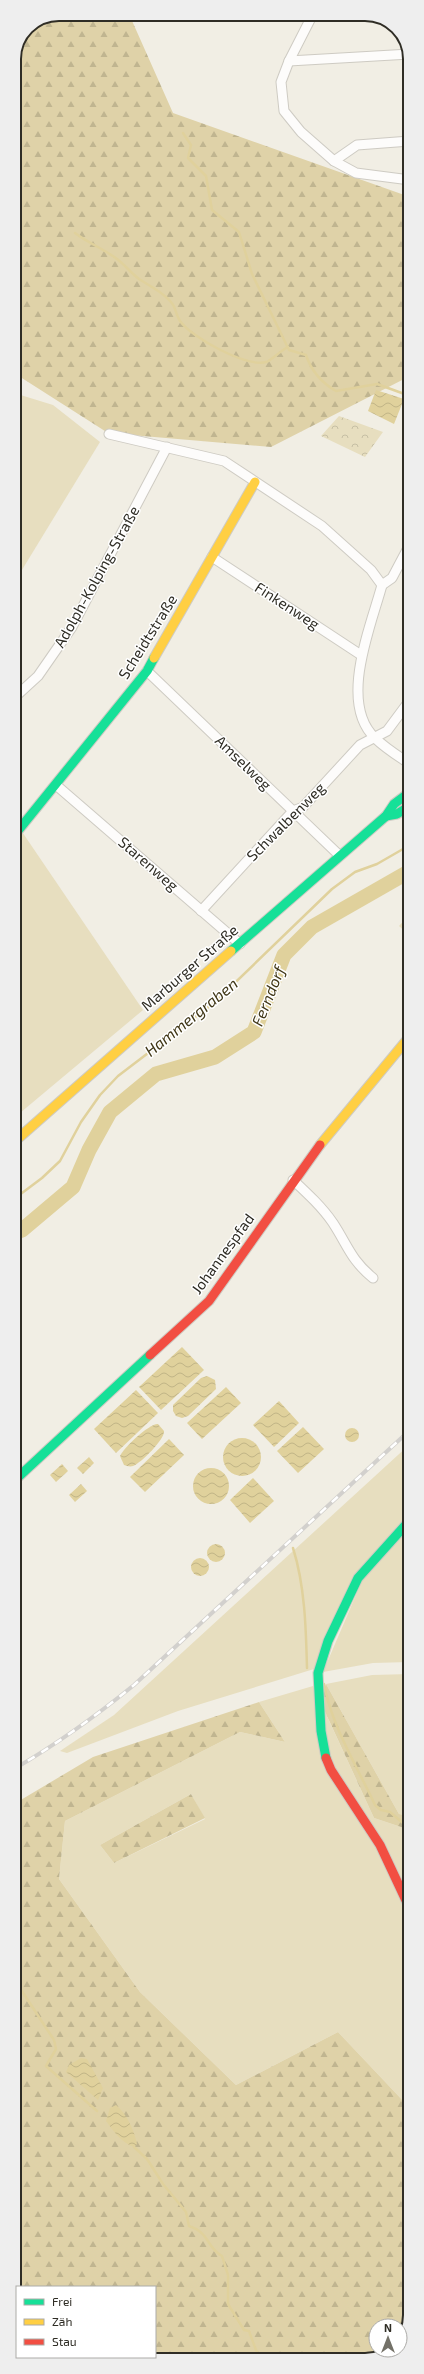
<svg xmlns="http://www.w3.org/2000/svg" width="424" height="2374" viewBox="0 0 424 2374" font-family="'Exo 2',sans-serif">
<defs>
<pattern id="forest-firs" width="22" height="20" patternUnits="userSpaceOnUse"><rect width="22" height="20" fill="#dfd2a8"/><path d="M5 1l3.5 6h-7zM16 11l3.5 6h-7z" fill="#c0b590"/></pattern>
<pattern id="park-crowns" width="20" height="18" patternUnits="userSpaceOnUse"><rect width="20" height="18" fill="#e7debf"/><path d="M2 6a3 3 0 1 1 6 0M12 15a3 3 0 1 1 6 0" fill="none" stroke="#c6bfa4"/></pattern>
<pattern id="water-waves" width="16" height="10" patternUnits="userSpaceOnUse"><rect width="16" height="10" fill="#e0d19c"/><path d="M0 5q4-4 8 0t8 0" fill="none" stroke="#c0b486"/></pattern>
</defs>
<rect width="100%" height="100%" fill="#f1eee4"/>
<!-- grass -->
<g fill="#e7debf" fill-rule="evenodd">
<path d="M14,393l39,12 47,37 -86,141z"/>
<path d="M14,820l129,190 -129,108z"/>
<path d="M410,914v22l-11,-10z"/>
<path d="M410,1444v69l-57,64 -39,92 -136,42 -111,42 -7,-2 54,-36z"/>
<path d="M410,1527v135l-37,1 -50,9 39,-91z"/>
<path d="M410,1674v142l-11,-2 -73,-130 46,-9z"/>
<path d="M313,1686l61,132 27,9 9,13v266l-3,-1 -69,-73 -102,53 -96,-93 -81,-113 6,-58 175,-89 45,10 -26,-40zM191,1794l14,25 -91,44 -14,-18z"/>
</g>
<!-- forest -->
<g fill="url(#forest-firs)">
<path d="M59,14h70l44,99 237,84v179l-139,71 -163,-14 -94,-60v-314l13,-32z"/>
<path d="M326,1684l73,130 11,2v24l-9,-13 -27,-9 -53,-115z"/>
<path d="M259,1702l26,40 -45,-10 -175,89 -6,58 81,113 96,93 102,-53 69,73 3,1v209l-10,26v-15h-24v24h13l-18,10h-317l-6,-3h107v-70h-138v39l-3,-5v-517l79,-47z"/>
<path d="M191,1794l14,24 -91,45 -14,-18z"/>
</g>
<!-- park -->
<path fill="url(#park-crowns)" d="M339,416l44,16 -18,25 -44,-21z"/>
<!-- water -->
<g fill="url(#water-waves)">
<path d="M376,390l28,9 -10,25 -26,-13z"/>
<path d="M182,1347l22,23 -43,40 -22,-23z"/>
<path d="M207,1376l8,4 1,9 -28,27 -6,2 -6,-2 -3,-5v-6l28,-27z"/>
<path d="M226,1387l15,16 -39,36 -15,-16z"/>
<path d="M136,1390l22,23 -42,40 -22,-24z"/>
<path d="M279,1401l20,22 -25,24 -21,-22z"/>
<path d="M158,1424l6,7c1,8 -23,32 -31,35 -3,1 -6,0 -9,-1l-4,-9c3,-8 30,-33 38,-32z"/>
<path d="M303,1427l21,22 -26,24 -21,-22z"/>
<circle cx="352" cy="1435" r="7"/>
<circle cx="242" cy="1457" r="19"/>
<path d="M169,1439l15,16 -39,37 -15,-15z"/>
<path d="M89,1457l5,6 -11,11 -6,-6z"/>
<path d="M62,1464l6,7 -12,11 -6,-7z"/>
<circle cx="211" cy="1486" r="18"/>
<path d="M253,1478l21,23 -24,22 -20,-23z"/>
<path d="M81,1484l6,7 -12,11 -6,-7z"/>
<circle cx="216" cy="1553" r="9"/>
<circle cx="200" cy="1567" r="9"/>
<path d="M81,2058l6,1 16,29 -5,12 -32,-28 3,-7z"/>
<path d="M116,2105c11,9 18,25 21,39l-3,3c-13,-5 -20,-15 -28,-26l4,-13z"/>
</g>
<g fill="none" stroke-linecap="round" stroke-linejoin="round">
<!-- stream -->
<g stroke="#e0d19c" stroke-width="2.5">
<path d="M183,133l8,12 -3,13 18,18 6,34 27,22 13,42 37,76 17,5c5,15 16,28 30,36l41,-7 33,12"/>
<path d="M75,233c13,10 29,16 42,26 8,6 14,14 22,20 9,6 20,11 28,19 10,8 7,14 13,23 12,17 66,46 86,41 3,0 14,-11 22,-15"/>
<path d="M14,1199l28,-21 18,-17 21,-39 19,-27 18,-19 97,-74 117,-113 23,-17 22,-8 33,-19"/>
<path d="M293,1548c12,38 13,81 14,120"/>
<path d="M324,1684c8,43 33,82 51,121l6,5 9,2 20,17"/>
<path d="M14,1979l40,61 2,9 -10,17 51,45"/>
<path d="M134,2147l13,12 16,25 23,28 3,14c21,7 17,21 33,30l6,19v29l16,26 5,1 7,19 7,10"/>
</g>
<!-- river -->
<path stroke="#e0d19c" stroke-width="15" d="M14,1233l8,-3 51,-43 16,-37 21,-38 46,-38 59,-17 39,-25 30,-77 28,-28 98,-56"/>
<defs>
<g id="street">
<path d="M313,14l-24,47 -8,21 3,29 17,21 33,29 22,12 54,7"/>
<path d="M289,61l121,-7"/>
<path d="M334,161l23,-16 53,-4"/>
<path d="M109,434l115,27 98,65 49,44 11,15"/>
<path d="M212,557l149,98"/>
<path d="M382,585c-11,41 -44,118 -7,153 10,10 23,18 35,26"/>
<path d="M382,585l10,-7 18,-34"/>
<path d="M147,671l192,184"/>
<path d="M14,698l24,-22 34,-49 95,-180"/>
<path d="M56,785l184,159"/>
<path d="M201,911l92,-100 10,-4 57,-62 27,-14 23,-31"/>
<path d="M293,1180c15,14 29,27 40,43 15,23 18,37 40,55"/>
</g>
<g id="fast">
<path d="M386,816l11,-2 13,-8"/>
<path d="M17,832l130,-161 7,-13"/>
<path d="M231,951l155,-135 8,-12 16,-12"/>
<path d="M14,1481l136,-126"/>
<path d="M326,1758l-5,-27 -3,-58 10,-32 30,-63 52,-58"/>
</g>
<g id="slow">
<path d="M154,658l101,-176"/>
<path d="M14,1142l217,-191"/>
<path d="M320,1145l90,-109"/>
</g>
<g id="jam">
<path d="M150,1355l59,-54 111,-156"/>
<path d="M326,1758l5,12 49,75 30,64"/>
</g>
</defs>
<!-- street casing -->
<use href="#street" stroke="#cecbc3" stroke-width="11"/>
<!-- fast casing -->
<use href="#fast" stroke="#cecbc3" stroke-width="11"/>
<!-- slow casing -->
<use href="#slow" stroke="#cecbc3" stroke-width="11"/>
<!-- jam casing -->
<use href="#jam" stroke="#cecbc3" stroke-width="11"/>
<!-- street -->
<use href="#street" stroke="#fdfcfb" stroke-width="9"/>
<!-- fast -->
<use href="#fast" stroke="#16e098" stroke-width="9"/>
<!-- slow -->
<use href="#slow" stroke="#ffcf43" stroke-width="9"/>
<!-- jam -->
<use href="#jam" stroke="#f24e42" stroke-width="9"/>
<defs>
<path id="rail" d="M14,1769c43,-25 82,-53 120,-84l276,-255"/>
</defs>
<!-- rail casing -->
<use href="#rail" stroke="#d2d0cd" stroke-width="4"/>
<!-- rail -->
<use href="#rail" stroke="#fff" stroke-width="2.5" stroke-dasharray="8" stroke-linecap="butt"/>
</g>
<g text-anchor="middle" stroke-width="3" stroke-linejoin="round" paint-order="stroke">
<!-- street labels -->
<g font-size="15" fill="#2f2d25" stroke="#fff">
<text transform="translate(97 577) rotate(-61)" y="5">Adolph-Kolping-Straße</text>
<text transform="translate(287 606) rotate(33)" y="5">Finkenweg</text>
<text transform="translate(148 637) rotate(-58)" y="5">Scheidtstraße</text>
<text transform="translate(243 763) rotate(44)" y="5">Amselweg</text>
<text transform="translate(286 822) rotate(-45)" y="5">Schwalbenweg</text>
<text transform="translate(148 864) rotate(41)" y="5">Starenweg</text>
<text transform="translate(190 968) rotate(-41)" y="5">Marburger Straße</text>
<text transform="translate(223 1254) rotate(-54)" y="5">Johannespfad</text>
</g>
<!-- water labels -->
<g font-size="16" font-style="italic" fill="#403717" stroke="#fff">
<text transform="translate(268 996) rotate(-68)" y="6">Ferndorf</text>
<text transform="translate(191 1017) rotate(-39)" y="6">Hammergraben</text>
</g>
</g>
<!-- crop -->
<path d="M0 0H424V2374H0ZM59 21H365A38 38 0 0 1 403 59V2315A38 38 0 0 1 365 2353H59A38 38 0 0 1 21 2315V59A38 38 0 0 1 59 21Z" fill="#eee" fill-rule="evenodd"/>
<path fill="none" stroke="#2f2d25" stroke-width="2" d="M59 21H365A38 38 0 0 1 403 59V2315A38 38 0 0 1 365 2353H59A38 38 0 0 1 21 2315V59A38 38 0 0 1 59 21Z"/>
<!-- legend -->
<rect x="16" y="2286" width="140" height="72" fill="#ffffff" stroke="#acaba8"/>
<rect x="24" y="2299" width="20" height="6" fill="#16e098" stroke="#acaba8"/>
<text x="52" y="2306" font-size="12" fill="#2f2d25">Frei</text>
<rect x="24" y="2319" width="20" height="6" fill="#ffcf43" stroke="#acaba8"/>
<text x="52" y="2326" font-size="12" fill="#2f2d25">Zäh</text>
<rect x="24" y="2339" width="20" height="6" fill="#f24e42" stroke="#acaba8"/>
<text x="52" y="2346" font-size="12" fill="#2f2d25">Stau</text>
<!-- north arrow -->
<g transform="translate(388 2338)"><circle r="19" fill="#ffffff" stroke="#acaba8"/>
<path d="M0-3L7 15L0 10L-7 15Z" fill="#737168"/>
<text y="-6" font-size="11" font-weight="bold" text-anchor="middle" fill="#2f2d25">N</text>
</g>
</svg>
